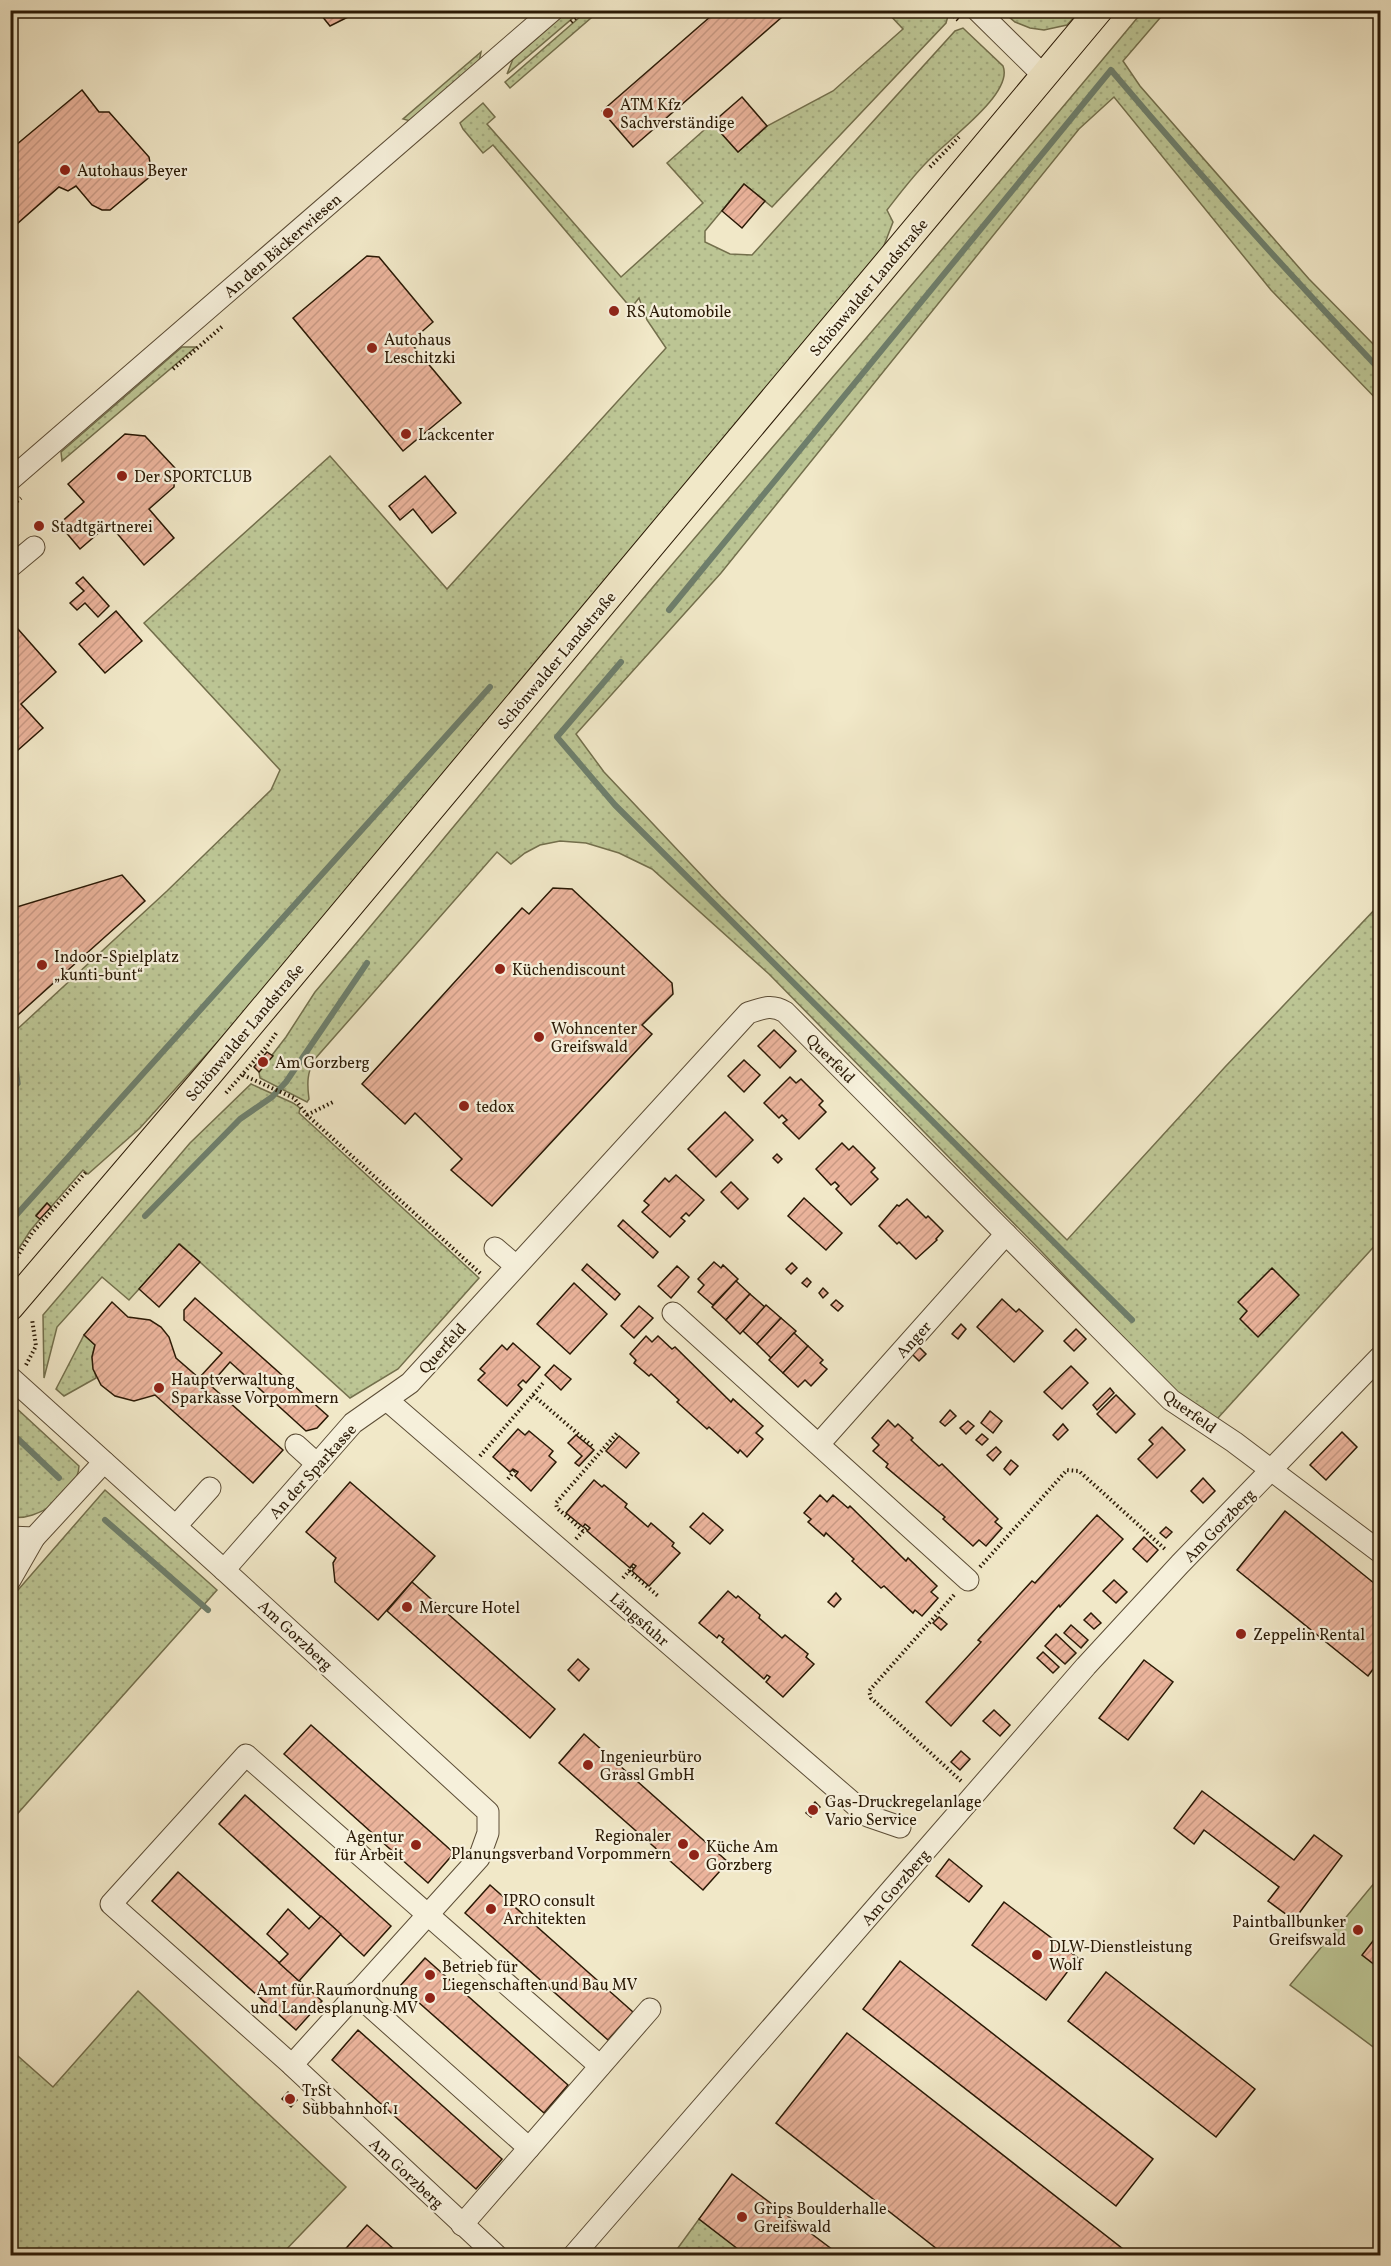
<svg xmlns="http://www.w3.org/2000/svg" width="1391" height="2266" viewBox="0 0 1391 2266" font-family="Vollkorn,serif">
<defs>
<pattern id="grass-dots" width="8" height="8" patternUnits="userSpaceOnUse" patternTransform="scale(1.5)"><rect width="8" height="8" fill="#bcc594"/><path d="M2 2h.1M6 6h.1" fill="none" stroke="#a2a97e" stroke-width="1.8" stroke-linecap="round"/></pattern>
<pattern id="water-rules" width="6" height="5" patternUnits="userSpaceOnUse" patternTransform="scale(1.5)"><rect width="6" height="5" fill="#9cc1af"/><path d="M0 2.5h6" fill="none" stroke="#87a595"/></pattern>
<pattern id="building-hatch" width="6" height="6" patternUnits="userSpaceOnUse" patternTransform="scale(1.5)"><rect width="6" height="6" fill="#ebb49c"/><path d="M-1 1l2-2M0 6l6-6M5 7l2-2" fill="none" stroke="#ca9a85"/></pattern>
</defs>
<rect width="100%" height="100%" fill="#f1e8c8"/>
<filter id="stains"><feTurbulence type="fractalNoise" baseFrequency=".00333" numOctaves="4"/><feColorMatrix values="0 0 0 0 .2 0 0 0 0 .09 0 0 0 0 .02 0 0 0 .5 -.17"/></filter>
<radialGradient id="worn" r=".72"><stop offset=".6" stop-color="#630" stop-opacity="0"/><stop offset="1" stop-color="#630" stop-opacity=".3"/></radialGradient>
<!-- grass -->
<g fill="url(#grass-dots)" stroke="#736f4c" stroke-width="1.5">
<path d="M569,10l12,1 -74,63 6,-15z"/>
<path d="M588,10l11,1 -89,77 -5,-6z"/>
<path d="M886,11h56l6,5 -2,7 -174,184 -28,-23 -39,47v11l25,12 22,1 203,-224 8,-3 40,38c11,27 -54,73 -71,91 -17,16 -31,35 -45,53l6,12 -10,26 -91,108 -36,49 -514,610 -102,113 -52,46 -5,-4 -32,37 -4,-4 -11,12 4,4 -10,12 -19,30v-226l156,-144 104,-101 9,-20 -136,-147 186,-167 117,133 219,-241 -19,-28 -8,-22 -8,10 -138,-163 -10,8 -20,-24 -3,-6 23,-20 12,14 -8,7 134,153 82,-74 -36,-40 45,-40 26,29 29,-26 66,-35 70,-62z"/>
<path d="M1002,11h78l-13,14 -23,5 -14,-2 -15,-6z"/>
<path d="M1143,11h23l-43,50 17,25 169,193 71,72v52l-109,-113 -157,-193 -35,32 -358,444 -145,161 28,38 117,124 346,344 158,-173 155,-163v336l-163,179 -42,-27 -134,-141 -272,-277 -117,-105 -33,-16 -33,-10 -26,-2 -20,4 -15,8 -14,11 -14,-12 -183,208c-7,13 -7,24 -5,39l-2,3 -47,-24 -1,-6 27,-35 29,-45c116,-136 228,-275 343,-411 162,-190 326,-378 485,-570z"/>
<path d="M481,52l-3,15 -64,55 -11,-3z"/>
<path d="M182,347h14l-134,114 -1,-9z"/>
<path d="M251,1084l42,19 7,5 -1,5 180,165 -81,91 -48,29 -170,-154 -51,56 -27,-23 -45,50 -13,51 -1,-63 147,-172z"/>
<path d="M84,1335l11,10 -3,12 4,21 -32,18 -8,-7z"/>
<path d="M10,1406h4l65,60c-1,27 -42,56 -68,51z"/>
<path d="M105,1490l112,100 -206,231v-223z"/>
<path d="M138,1991l208,196 -65,68h-270v-205l42,37z"/>
<path d="M699,2219l48,36h-72v-3z"/>
</g>
<!-- pitch -->
<path fill="#bcc594" stroke="#736f4c" stroke-width="1.5" d="M1380,1876v176l-90,-67z"/>
<!-- water -->
<path fill="url(#water-rules)" stroke="#6e7e6b" stroke-width="1.5" d="M11,1060l7,8 2,16 -9,9z"/>
<g fill="none" stroke-linecap="round" stroke-linejoin="round">
<!-- stream -->
<g stroke="#6e7e6b" stroke-width="6">
<path d="M669,610l442,-540c87,103 176,202 269,300"/>
<path d="M621,662l-64,75 58,68 517,515"/>
<path d="M145,1216l95,-97 32,-22 14,-15 81,-119"/>
<path d="M10,1222l480,-535"/>
<path d="M18,1439l41,39"/>
<path d="M105,1520l103,90"/>
</g>
</g>
<!-- building -->
<g fill="url(#building-hatch)" stroke="#2a1905" stroke-width="1.5">
<path d="M317,10h45l-32,16z"/>
<path d="M718,10h72l-157,137 -31,-36z"/>
<path d="M82,90l17,22h10l40,45 3,18 -42,35h-8l-10,-5 -16,-19 -8,5 -9,-4 -49,43v-80z"/>
<path d="M742,97l25,29 -29,26 -26,-29z"/>
<path d="M744,184l21,17 -23,27 -20,-17z"/>
<path d="M367,256l12,1 54,65 -23,20 51,61 -58,48 -110,-133z"/>
<path d="M125,434l20,2 30,32 -1,19 -25,22 25,29 -30,27 -35,-41 -29,25 -21,-25 25,-22 -16,-18z"/>
<path d="M425,476l31,37 -24,20 -19,-24 -13,11 -11,-14z"/>
<path d="M83,577l26,29 -11,11 -13,-14 -8,7 -7,-7 14,-12 -8,-8z"/>
<path d="M116,611l26,30 -37,32 -26,-29z"/>
<path d="M10,620l46,52 -35,32 22,24 -33,29z"/>
<path d="M122,875l23,26 -135,121v-113z"/>
<path d="M553,888l19,1 100,94 1,11 -31,31 10,9 -160,172 -41,-36 11,-11 -47,-46 -10,11 -43,-40 160,-176 7,6z"/>
<path d="M774,1030l22,21 -16,17 -22,-22z"/>
<path d="M267,1052l6,4 -14,16 -5,-5z"/>
<path d="M744,1060l16,15 -16,17 -16,-16z"/>
<path d="M790,1077l6,6 5,-4 22,22 -4,4 7,7 -27,27 -16,-16 4,-3 -5,-5 -3,3 -15,-15z"/>
<path d="M725,1112l28,28 -37,37 -28,-28z"/>
<path d="M842,1143l7,7 4,-4 22,22 -4,4 7,7 -27,26 -15,-16 3,-3 -4,-4 -4,3 -15,-16z"/>
<path d="M777,1154l5,5 -4,4 -5,-5z"/>
<path d="M676,1175l28,25 -15,16 -3,-3 -5,5 4,3 -15,16 -28,-25 7,-7 -5,-4 21,-23 4,4z"/>
<path d="M731,1182l17,17 -10,10 -17,-17z"/>
<path d="M804,1198l38,35 -16,17 -38,-34z"/>
<path d="M907,1199l19,19 2,-2 15,15 -7,8 1,1 -21,19 -17,-17 -2,2 -18,-18 18,-21 2,1z"/>
<path d="M47,1203l4,4 -11,12 -4,-3z"/>
<path d="M623,1220l35,32 -5,6 -35,-32z"/>
<path d="M179,1244l21,18 -41,45 -20,-18z"/>
<path d="M714,1262l7,6 2,-3 15,14 -25,26 -15,-13 6,-7 -6,-6z"/>
<path d="M792,1263l5,5 -6,6 -5,-5z"/>
<path d="M587,1264l33,30 -5,6 -33,-30z"/>
<path d="M677,1266l12,11 -18,21 -13,-12z"/>
<path d="M1272,1268l27,27 -41,42 -18,-18 7,-8 -9,-9z"/>
<path d="M807,1278l4,4 -4,5 -5,-4z"/>
<path d="M736,1281l14,13 -24,26 -14,-13z"/>
<path d="M574,1283l33,31 -37,40 -33,-30z"/>
<path d="M823,1288l5,5 -5,5 -4,-5z"/>
<path d="M750,1294l15,13 -25,27 -14,-14z"/>
<path d="M195,1298l133,118 -11,12 -11,3 -76,-69 -20,23 73,65 -30,33 -98,-88 -21,6 -19,-5 -14,-11 -8,-16 -1,-12 3,-12 -11,-10 28,-33 16,15 22,3 11,7 8,10 7,21 23,20 23,-25 -38,-33v-10z"/>
<path d="M1002,1299l14,13 3,-3 24,22 -29,31 -37,-35z"/>
<path d="M836,1300l7,6 -5,5 -7,-6z"/>
<path d="M766,1305l15,13 -24,26 -14,-13z"/>
<path d="M639,1306l14,12 -19,20 -13,-12z"/>
<path d="M781,1318l15,13 -25,27 -14,-14z"/>
<path d="M961,1324l5,5 -8,10 -6,-5z"/>
<path d="M1076,1329l10,10 -12,12 -10,-10z"/>
<path d="M794,1333l14,13 -25,27 -14,-13z"/>
<path d="M646,1336l6,6 6,-6 14,13 3,-2 56,55 2,-3 30,27 -7,7 7,6 -16,18 -7,-7 -2,3 -29,-26 -2,2 -30,-27 2,-2 -28,-26 -2,2 -15,-13 2,-3 -6,-6z"/>
<path d="M513,1343l27,24 -14,16 -3,-3 -5,5 4,4 -15,17 -29,-26 7,-7 -5,-4 22,-24 5,5z"/>
<path d="M916,1344l10,10 -7,7 -10,-10z"/>
<path d="M808,1346l15,14 -3,3 7,6 -16,17 -6,-6 -7,7 -15,-14z"/>
<path d="M554,1365l17,14 -10,11 -16,-15z"/>
<path d="M1071,1366l17,17 -26,26 -18,-17z"/>
<path d="M1110,1388l4,5 -17,17 -4,-5z"/>
<path d="M1116,1395l19,19 -19,19 -19,-19z"/>
<path d="M950,1410l6,6 -11,10 -5,-4z"/>
<path d="M990,1411l12,10 -9,12 -12,-10z"/>
<path d="M888,1420l7,7 3,-3 15,14 -2,2 28,26 3,-2 56,55 -3,3 7,6 -16,18 -7,-6 -6,6 -30,-27 2,-2 -59,-50 2,-3 -15,-13 6,-6 -7,-7z"/>
<path d="M968,1421l6,5 -8,8 -6,-6z"/>
<path d="M1063,1424l5,6 -10,10 -5,-5z"/>
<path d="M1162,1427l23,23 -28,28 -19,-19 15,-15 -4,-4z"/>
<path d="M518,1429l7,6 4,-4 24,20 -4,5 7,6 -25,29 -16,-15 3,-4 -5,-3 -3,3 -17,-15z"/>
<path d="M1342,1432l15,15 -31,33 -16,-15z"/>
<path d="M982,1434l6,5 -6,6 -6,-5z"/>
<path d="M576,1435l18,15 -15,16 -4,-3 7,-7 -14,-13z"/>
<path d="M619,1436l20,17 -13,15 -20,-17z"/>
<path d="M996,1447l5,5 -8,9 -6,-6z"/>
<path d="M1011,1460l7,6 -8,9 -6,-6z"/>
<path d="M1203,1478l12,13 -12,12 -12,-12z"/>
<path d="M594,1480l8,7 2,-2 23,19 -2,3 23,20 3,-4 23,20 -2,3 8,7 -31,33 -17,-15 4,-5 -3,-2 -3,4 -43,-37 3,-3 -5,-4 -2,3 -17,-14z"/>
<path d="M350,1482l85,74 -57,64 -43,-38 -2,-19 3,-5 -30,-26z"/>
<path d="M820,1495l7,7 6,-7 15,13 2,-2 56,55 2,-3 29,28 -6,6 7,6 -16,18 -7,-6 -2,3 -29,-27 -3,2 -29,-27 2,-2 -28,-26 -2,3 -16,-14 3,-3 -7,-6z"/>
<path d="M1285,1511l95,77v72l-12,16 -131,-106z"/>
<path d="M703,1513l20,17 -13,14 -20,-17z"/>
<path d="M1097,1515l26,24 -63,68 -1,-2 -108,121 -25,-24 55,-60 -3,-2 54,-59 3,2z"/>
<path d="M1166,1527l6,5 -6,6 -6,-5z"/>
<path d="M1144,1537l14,13 -11,12 -14,-13z"/>
<path d="M1114,1580l13,12 -11,11 -13,-12z"/>
<path d="M412,1582l143,127 -25,29 -143,-127z"/>
<path d="M728,1591l8,7 2,-2 22,19 -1,3 23,20 3,-3 23,19 -2,3 8,7 -31,33 -17,-15 4,-5 -3,-2 -3,4 -42,-37 2,-3 -5,-4 -2,3 -18,-15z"/>
<path d="M836,1593l5,6 -7,8 -6,-5z"/>
<path d="M1091,1613l10,10 -7,6 -10,-9z"/>
<path d="M939,1617l8,7 -6,6 -8,-7z"/>
<path d="M1071,1625l17,15 -7,8 -17,-15z"/>
<path d="M1056,1634l20,19 -11,11 -20,-18z"/>
<path d="M1043,1652l16,15 -6,6 -16,-15z"/>
<path d="M578,1659l11,10 -10,12 -11,-11z"/>
<path d="M1144,1660l29,22 -45,58 -29,-22z"/>
<path d="M994,1710l16,15 -10,11 -17,-15z"/>
<path d="M311,1725l143,128 -26,30 -144,-129z"/>
<path d="M584,1734l144,128 -25,28 -144,-127z"/>
<path d="M961,1751l9,8 -10,11 -9,-8z"/>
<path d="M1202,1791l92,69 20,-25 28,21 -48,64 -26,-19 11,-14 -75,-57 -10,14 -20,-16z"/>
<path d="M245,1795l146,131 -27,30 -145,-132z"/>
<path d="M815,1802l5,5 -9,10 -5,-4z"/>
<path d="M949,1859l33,27 -13,16 -33,-26z"/>
<path d="M178,1872l144,129 -26,29 -144,-129z"/>
<path d="M490,1885l143,127 -25,28 -143,-127z"/>
<path d="M1004,1902l74,56 -32,42 -74,-55z"/>
<path d="M288,1909l21,20 12,-13 20,18 -42,47 -20,-18 9,-9 -21,-20z"/>
<path d="M1380,1932v37l-18,-14z"/>
<path d="M425,1958l143,127 -24,28 -144,-127z"/>
<path d="M900,1961l253,198 -37,47 -253,-197z"/>
<path d="M1106,1972l149,117 -39,48 -148,-116z"/>
<path d="M358,2030l144,129 -26,30 -144,-129z"/>
<path d="M847,2033l285,223h-186l-170,-133z"/>
<path d="M288,2092l9,8 -6,7 -9,-8z"/>
<path d="M732,2174l109,82h-94l-48,-37z"/>
<path d="M367,2225l28,25 -5,6h-51z"/>
</g>
<g fill="none" stroke-linecap="round" stroke-linejoin="round">
<defs>
<g id="minor">
<path d="M977,10l67,66"/>
<path d="M10,480l543,-470"/>
<path d="M10,567l24,-20"/>
<path d="M495,1248l21,18"/>
<path d="M673,1313l295,267"/>
<path d="M10,1377l214,193 264,242v21l-9,25 -187,207"/>
<path d="M387,1400l481,416 32,11"/>
<path d="M819,1444l187,-210"/>
<path d="M296,1445l21,19"/>
<path d="M176,1526l34,-38"/>
<path d="M10,1537l24,1 70,-76"/>
<path d="M224,1570l129,-147 57,-40 338,-370c15,-5 24,-9 37,-1l386,388 63,42 146,110"/>
<path d="M10,1580l24,-42"/>
<path d="M355,1993l174,155"/>
<path d="M462,2225l188,-216"/>
<path d="M497,2256l-205,-191 -181,-161 135,-149 354,311"/>
<path d="M573,2256l513,-590 94,-102 200,-207"/>
</g>
<path id="major" d="M10,1307l198,-232 891,-1065"/>
</defs>
<!-- minor casing -->
<use href="#minor" stroke="#5c4d36" stroke-width="23"/>
<!-- major casing -->
<use href="#major" stroke="#2a1905" stroke-width="29"/>
<!-- path -->
<g stroke="#2a1905" stroke-width="4" stroke-dasharray="1.5 3" stroke-linecap="butt">
<path d="M947,10l11,10"/>
<path d="M571,22l13,-12"/>
<path d="M930,167l29,-30"/>
<path d="M173,369l51,-44"/>
<path d="M10,507l11,-9"/>
<path d="M243,1075l51,23 13,17 175,160"/>
<path d="M226,1093l42,-48 9,-13"/>
<path d="M307,1115l26,-13"/>
<path d="M12,1265l20,-32 54,-61"/>
<path d="M26,1365l10,-19 -4,-27"/>
<path d="M533,1395l59,51"/>
<path d="M480,1456l64,-74"/>
<path d="M508,1479l7,-9"/>
<path d="M583,1531l-26,-23 -1,-5 61,-70"/>
<path d="M576,1539l12,-13"/>
<path d="M980,1567l87,-97 12,1 87,79"/>
<path d="M629,1571l29,25"/>
<path d="M623,1578l11,-13"/>
<path d="M954,1595l-85,96 2,7 90,83"/>
</g>
<!-- minor -->
<use href="#minor" stroke="#f6f0db" stroke-width="21"/>
<!-- major -->
<use href="#major" stroke="#f1e8c8" stroke-width="27"/>
</g>
<!-- markers -->
<g fill="#8f2418" stroke="#f6f0db" stroke-width="2">
<circle cx="608" cy="113" r="6"/>
<circle cx="65" cy="170" r="6"/>
<circle cx="614" cy="311" r="6"/>
<circle cx="372" cy="348" r="6"/>
<circle cx="406" cy="434" r="6"/>
<circle cx="122" cy="476" r="6"/>
<circle cx="39" cy="526" r="6"/>
<circle cx="42" cy="965" r="6"/>
<circle cx="500" cy="969" r="6"/>
<circle cx="539" cy="1037" r="6"/>
<circle cx="263" cy="1062" r="6"/>
<circle cx="464" cy="1106" r="6"/>
<circle cx="159" cy="1388" r="6"/>
<circle cx="407" cy="1607" r="6"/>
<circle cx="1241" cy="1634" r="6"/>
<circle cx="588" cy="1765" r="6"/>
<circle cx="813" cy="1810" r="6"/>
<circle cx="683" cy="1844" r="6"/>
<circle cx="416" cy="1845" r="6"/>
<circle cx="694" cy="1855" r="6"/>
<circle cx="491" cy="1909" r="6"/>
<circle cx="1358" cy="1930" r="6"/>
<circle cx="1037" cy="1955" r="6"/>
<circle cx="430" cy="1975" r="6"/>
<circle cx="430" cy="1998" r="6"/>
<circle cx="290" cy="2099" r="6"/>
<circle cx="742" cy="2217" r="6"/>
</g>
<g text-anchor="middle" stroke-width="4.5" stroke-linejoin="round" paint-order="stroke">
<!-- poi labels -->
<g font-size="16" fill="#2a1905" stroke="#f6f0db" text-anchor="start">
<text x="620" y="110">ATM Kfz<tspan x="620" dy="18">Sachverständige</tspan></text>
<text x="77" y="176">Autohaus Beyer</text>
<text x="626" y="317">RS Automobile</text>
<text x="384" y="345">Autohaus<tspan x="384" dy="18">Leschitzki</tspan></text>
<text x="418" y="440">Lackcenter</text>
<text x="134" y="482">Der SPORTCLUB</text>
<text x="51" y="532">Stadtgärtnerei</text>
<text x="54" y="962">Indoor-Spielplatz<tspan x="54" dy="18">„kunti-bunt“</tspan></text>
<text x="512" y="975">Küchendiscount</text>
<text x="551" y="1034">Wohncenter<tspan x="551" dy="18">Greifswald</tspan></text>
<text x="275" y="1068">Am Gorzberg</text>
<text x="476" y="1112">tedox</text>
<text x="171" y="1385">Hauptverwaltung<tspan x="171" dy="18">Sparkasse Vorpommern</tspan></text>
<text x="419" y="1613">Mercure Hotel</text>
<text x="1253" y="1640">Zeppelin Rental</text>
<text x="600" y="1762">Ingenieurbüro<tspan x="600" dy="18">Grassl GmbH</tspan></text>
<text x="825" y="1807">Gas-Druckregelanlage<tspan x="825" dy="18">Vario Service</tspan></text>
<text x="671" y="1841" text-anchor="end">Regionaler<tspan x="671" dy="18">Planungsverband Vorpommern</tspan></text>
<text x="404" y="1842" text-anchor="end">Agentur<tspan x="404" dy="18">für Arbeit</tspan></text>
<text x="706" y="1852">Küche Am<tspan x="706" dy="18">Gorzberg</tspan></text>
<text x="503" y="1906">IPRO consult<tspan x="503" dy="18">Architekten</tspan></text>
<text x="1346" y="1927" text-anchor="end">Paintballbunker<tspan x="1346" dy="18">Greifswald</tspan></text>
<text x="1049" y="1952">DLW-Dienstleistung<tspan x="1049" dy="18">Wolf</tspan></text>
<text x="442" y="1972">Betrieb für<tspan x="442" dy="18">Liegenschaften und Bau MV</tspan></text>
<text x="418" y="1995" text-anchor="end">Amt für Raumordnung<tspan x="418" dy="18">und Landesplanung MV</tspan></text>
<text x="302" y="2096">TrSt<tspan x="302" dy="18">Sübbahnhof 1</tspan></text>
<text x="754" y="2214">Grips Boulderhalle<tspan x="754" dy="18">Greifswald</tspan></text>
</g>
<!-- street labels -->
<g font-size="16" fill="#2a1905" stroke="#f6f0db">
<text transform="translate(282 245) rotate(-41)" y="6">An den Bäckerwiesen</text>
<text transform="translate(868 287) rotate(-50)" y="6">Schönwalder Landstraße</text>
<text transform="translate(556 660) rotate(-50)" y="6">Schönwalder Landstraße</text>
<text transform="translate(244 1032) rotate(-50)" y="6">Schönwalder Landstraße</text>
<text transform="translate(831 1058) rotate(45)" y="6">Querfeld</text>
<text transform="translate(913 1339) rotate(-48)" y="6">Anger</text>
<text transform="translate(442 1348) rotate(-48)" y="6">Querfeld</text>
<text transform="translate(1190 1411) rotate(36)" y="6">Querfeld</text>
<text transform="translate(312 1471) rotate(-48)" y="6">An der Sparkasse</text>
<text transform="translate(1219 1525) rotate(-46)" y="6">Am Gorzberg</text>
<text transform="translate(640 1619) rotate(41)" y="6">Längsfuhr</text>
<text transform="translate(296 1635) rotate(43)" y="6">Am Gorzberg</text>
<text transform="translate(895 1887) rotate(-49)" y="6">Am Gorzberg</text>
<text transform="translate(407 2173) rotate(43)" y="6">Am Gorzberg</text>
</g>
</g>
<!-- margin -->
<rect width="1391" height="2266" fill="none" stroke="#f1e8c8" stroke-width="36"/>
<rect x="12" y="12" width="1367" height="2242" fill="none" stroke="#2a1905" stroke-width="3"/>
<rect x="18" y="18" width="1355" height="2230" fill="none" stroke="#2a1905" stroke-width="1.5"/>
<rect width="100%" height="100%" filter="url(#stains)"/>
<rect width="100%" height="100%" fill="url(#worn)"/>
</svg>
